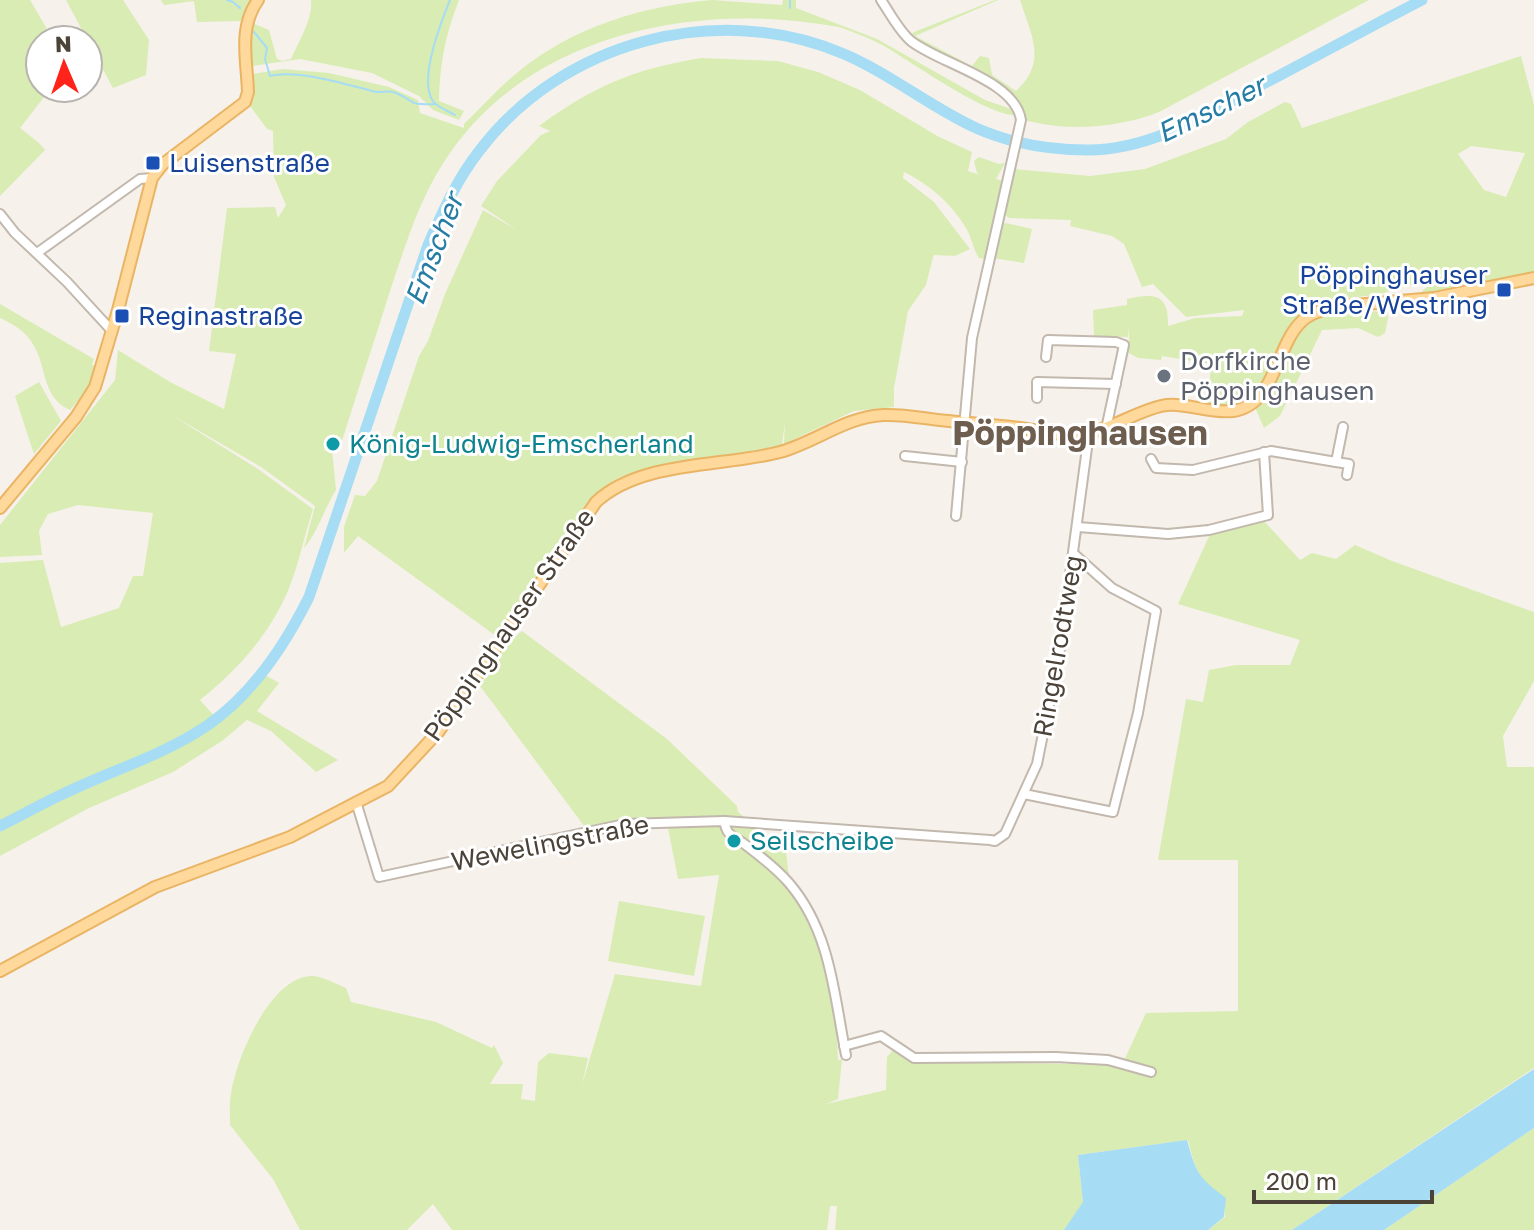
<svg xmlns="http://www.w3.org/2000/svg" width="1534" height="1230" viewBox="0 0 1534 1230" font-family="'Golos Text',sans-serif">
<rect width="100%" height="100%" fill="#f6f2eb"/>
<!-- green -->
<g fill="#d8ecb3" fill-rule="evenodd">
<path d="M0,0h30l17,29 10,11h-17v48h11l-31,40 19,15 6,7 -45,46z"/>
<path d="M66,0h57l26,40 -3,35 -33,13z"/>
<path d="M161,0h90l-10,21 -44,1 -3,-21 -30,4z"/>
<path d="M311,0h148c-14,36 -19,63 -20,101l25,10 -5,9 -26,-10 -14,-14 -47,-23 -72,-14 -48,7 -2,-33 2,-10 17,7 8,29 5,2 9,-2c8,-18 22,-40 20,-59z"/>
<path d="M712,0l70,5 1,-5h13v8l81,31 108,61 29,10 -13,-16 -95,-49 -30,-45h3c10,14 19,34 33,45 22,19 102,39 105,70 -29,2 -105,-53 -133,-69 -15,-8 -30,-14 -45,-19 -145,-27 -316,7 -397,138 -24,38 -37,82 -51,123 -17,54 -35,108 -52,162l-4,-5 -13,6 10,-2 4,41c-12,19 -18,42 -32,58l11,-42 -54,-39 -91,-53 88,55 55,40c-11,34 -17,72 -36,104 -19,34 -47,63 -77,87l17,19c-24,6 -44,22 -66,33 -51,23 -102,43 -151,70v-259l43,-3 18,67 58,-19 14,-32h10l10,-63 -75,-8 -30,9 -9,17 3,24 -42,2v-32l115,-145 3,-30 52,32 54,27 12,-55 -27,-3 18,-143 48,-1 3,11 8,-13 -12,-28 -1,-46 -6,-2 -17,-23 4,-10 -1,-22 30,-5 46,4 60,14 29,13 2,13 44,15v-4c18,-17 34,-36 54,-52 55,-45 124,-66 194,-72z"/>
<path d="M995,0h3l-83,36 57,30 8,-10 9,2 3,17 24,16c32,-29 15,-56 4,-91h349l-210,112c-41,16 -92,20 -134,8l-3,-13 -14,-15 -96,-54 -1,-3 3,-3z"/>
<path d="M1521,56l13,49v167l-109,22 -3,-3 25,-20 -24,15 -5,-3 -42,12 -69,7 18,11 62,-2 1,7 -3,15 -7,4 -20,-9 -36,2 -42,86 -16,12 -13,-30 -19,8 -21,-1 -3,-3 3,-38 -49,-8 -1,4 -23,-2 -9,-5v-26l-1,10 -34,-1 -1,-26 34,-5v-6c27,-6 42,-6 41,27l27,-8 47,-2 2,-6 -58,7 -33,-33 -11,3 -18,-43 -12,-8 -42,-10 1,-6 -62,-2 -8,-6 12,-43 77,7 55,-7 81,-30 22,-17 37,-20 6,2 11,24zM1471,146l54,7 -19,44 -22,-7 -26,-36z"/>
<path d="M701,58l77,3 40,11 42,18 79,47 33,15 -4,19 12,4 -3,-2 -3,-12 5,-4 20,7 6,-1 -9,16 7,2 -18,78 -6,-1c-6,-9 -7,-20 -13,-30 -15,-25 -36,-43 -62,-56l-1,6 31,24 36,47 -15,7 -21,-1 -1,2 -7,28 -18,26 -14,77v19l-40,4 -70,33 1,-22 -3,23 -164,33 -1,5 -121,153 -138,-100 -14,17v-26l11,-32 10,1 12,-15 42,-125 9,-15 17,-47 38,-84 34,20 -36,-24 16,-25 44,-46 9,-4 -11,-5c57,-41 92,-56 162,-68z"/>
<path d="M1006,223l26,6 -8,34 -31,-5 9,-34z"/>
<path d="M0,304l94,55 -2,5 4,4 -9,22 -17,20c-28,-12 -23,-42 -36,-64 -7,-14 -21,-22 -34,-28z"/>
<path d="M39,382l22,39 -27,33 -19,-58z"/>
<path d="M1263,520l37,40 12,-7 24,6 19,-14 37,16 142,51v69l-31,55 4,31h27v301l-242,162h-84l17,-13v-18c-27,-22 -29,-26 -37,-59l-110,15 5,47 -18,28h-230l2,-24h-7l-3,24h-375l-19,-26 -26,26h-107l-27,-51 -43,-54c0,-10 -1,-21 1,-31 5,-35 38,-115 79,-118 10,-1 26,8 36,12l5,14 85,20 56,26 2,-3 9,18 -13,21h33l-2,15 14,2 3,-39 11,-9 39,5 -6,27 33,-111 86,12 18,-111 -41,4 -10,-51 -35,-1 -43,7 -110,-148 27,-42 15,-13 145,108 70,67 1,6 48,39 4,36 27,55 15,47 4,31 2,40 4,-1 -4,40 -12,5 60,-14 1,-33 8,-9 21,13 206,4 24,-52 92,-2v-151h-80l28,-161 17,3 6,-32 27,-5h54l10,-25 -122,-36 33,-72z"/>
<path d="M265,675l14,8 -22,28 81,49 -22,12 -45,-41 -24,-11 -25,21 -49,31 -84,36 -89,48v-24c67,-42 147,-60 211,-106 20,-15 38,-33 54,-51z"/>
<path d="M619,901l86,15 -11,60 -86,-15z"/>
<path d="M1534,1128v102h-150z"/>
</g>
<!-- water -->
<g fill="#a6dcf4">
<path d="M1534,1069v59l-150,102h-92z"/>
<path d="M1187,1140c9,33 11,37 39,58l-2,19 -16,13h-144l19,-28 -5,-47z"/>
</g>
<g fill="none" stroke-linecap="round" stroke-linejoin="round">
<!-- stream -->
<g stroke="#a6dcf4" stroke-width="2">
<path d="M227,0l6,2 7,6"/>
<path d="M450,0c-9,22 -32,80 -17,101 4,6 15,10 22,14"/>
<path d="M790,0v8"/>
<path d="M254,32l13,16 -2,11 5,17c25,-7 76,8 102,15 8,3 16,-2 24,2 23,10 10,12 39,11"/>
</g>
<!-- river -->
<path stroke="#a6dcf4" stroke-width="11" d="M0,826c22,-11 43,-23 65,-33 48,-23 99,-38 143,-68 45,-31 77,-80 101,-128l119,-352c15,-34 29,-66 52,-95 83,-109 238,-150 364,-96 47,20 86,53 132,74 34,15 74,22 112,22 66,0 122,-38 179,-68 51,-27 103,-55 155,-82"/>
<defs>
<g id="minor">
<path d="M881,0c9,13 18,31 30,41 29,23 104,39 110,79l-49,218 -16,178"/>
<path d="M0,214l15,19 52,49 45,49"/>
<path d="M37,253l103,-74 12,-1"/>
<path d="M1046,357l2,-17 68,2 8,3 -18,84"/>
<path d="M1037,398v-16l79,2"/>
<path d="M905,456l57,6"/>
<path d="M1151,459l5,9 37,2 78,-19 65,11 7,-35"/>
<path d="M1336,462l13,2 -2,11"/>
<path d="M1078,527l90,7 41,-4 59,-15 -4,-63"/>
<path d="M1024,794l89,18 25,-99 18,-102 -44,-23 -38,-34"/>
<path d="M357,805l22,72 246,-53 99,-3 266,19 5,1 10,-7 32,-70 23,-115 29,-216"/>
<path d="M724,821c1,4 2,8 4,11 3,4 11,8 15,11 16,12 33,25 46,40 42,49 45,112 57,172"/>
<path d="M844,1046l37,-10 33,22 142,-1 52,3 43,12"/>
</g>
<g id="major">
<path d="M0,508l76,-91 19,-30 23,-77 34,-132 11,-14 82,-62 3,-10c-1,-32 -10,-64 10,-92"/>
<path d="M0,971l155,-84 135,-50 98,-51 51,-55 157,-229c45,-42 128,-35 184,-50 36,-10 65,-35 103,-37 21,-1 44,4 66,6 26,3 52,4 78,8 16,2 32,6 48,6 32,-2 56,-22 86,-29 23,-5 48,8 72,5 42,-6 42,-62 67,-88 8,-9 20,-12 32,-16l102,-9 100,-20"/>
</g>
</defs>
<!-- minor casing -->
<use href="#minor" stroke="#c2b8ad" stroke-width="12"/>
<!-- major casing -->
<use href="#major" stroke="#eab465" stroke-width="14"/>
<!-- minor -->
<use href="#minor" stroke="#fff" stroke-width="8"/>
<!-- major -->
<use href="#major" stroke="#ffd89b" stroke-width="10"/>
</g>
<!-- markers -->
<g fill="#1a4fb4" stroke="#fff" stroke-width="3">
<rect x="145" y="155" width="16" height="16" rx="4"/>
<rect x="1496" y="282" width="16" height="16" rx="4"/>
<rect x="114" y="308" width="16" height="16" rx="4"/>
</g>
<circle fill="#6b7280" stroke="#fff" stroke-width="3" cx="1164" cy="376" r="8"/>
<g fill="#0f9aa8" stroke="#fff" stroke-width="3">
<circle cx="333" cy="444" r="8"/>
<circle cx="734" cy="841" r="8"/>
</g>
<g text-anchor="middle" stroke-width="6" stroke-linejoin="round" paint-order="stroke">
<!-- transit labels -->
<g font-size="26" fill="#164399" stroke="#fff" text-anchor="start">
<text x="169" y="172">Luisenstraße</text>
<text x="1488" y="284" text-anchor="end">Pöppinghauser<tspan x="1488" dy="30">Straße/Westring</tspan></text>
<text x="138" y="325">Reginastraße</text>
</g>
<!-- worship labels -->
<g font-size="26" fill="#5b616d" stroke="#fff" text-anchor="start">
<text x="1180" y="370">Dorfkirche<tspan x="1180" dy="30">Pöppinghausen</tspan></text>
</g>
<!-- culture labels -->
<g font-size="26" fill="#0d838f" stroke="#fff" text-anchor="start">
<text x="349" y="453">König-Ludwig-Emscherland</text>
<text x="750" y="850">Seilscheibe</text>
</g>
<!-- street labels -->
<g font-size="26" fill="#4b4238" stroke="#fff">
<text transform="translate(509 625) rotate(-55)" y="9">Pöppinghauser Straße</text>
<text transform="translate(1058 646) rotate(-80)" y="9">Ringelrodtweg</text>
<text transform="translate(550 843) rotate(-11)" y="9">Wewelingstraße</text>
</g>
<!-- water labels -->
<g font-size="28" font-style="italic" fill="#267ca4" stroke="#fff">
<text transform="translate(1211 109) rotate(-26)" y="10">Emscher</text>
<text transform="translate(434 249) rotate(-69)" y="10">Emscher</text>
</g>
<!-- district labels -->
<g font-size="34" font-weight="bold" fill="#6e5e4f" stroke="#fff">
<text x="1080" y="445">Pöppinghausen</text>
</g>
</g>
<!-- north arrow -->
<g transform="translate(64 64) rotate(358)"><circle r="38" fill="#ffffff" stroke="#b7b3af" stroke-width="2"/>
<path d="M0-6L14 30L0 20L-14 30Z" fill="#ff2319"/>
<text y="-12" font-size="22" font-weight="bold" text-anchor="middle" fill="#4b4238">N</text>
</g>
<!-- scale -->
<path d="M1254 1190v12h178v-12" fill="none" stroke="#4b4238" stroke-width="4"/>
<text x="1266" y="1190" font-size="24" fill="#4b4238" stroke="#ffffff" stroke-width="6" paint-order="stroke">200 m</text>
</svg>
